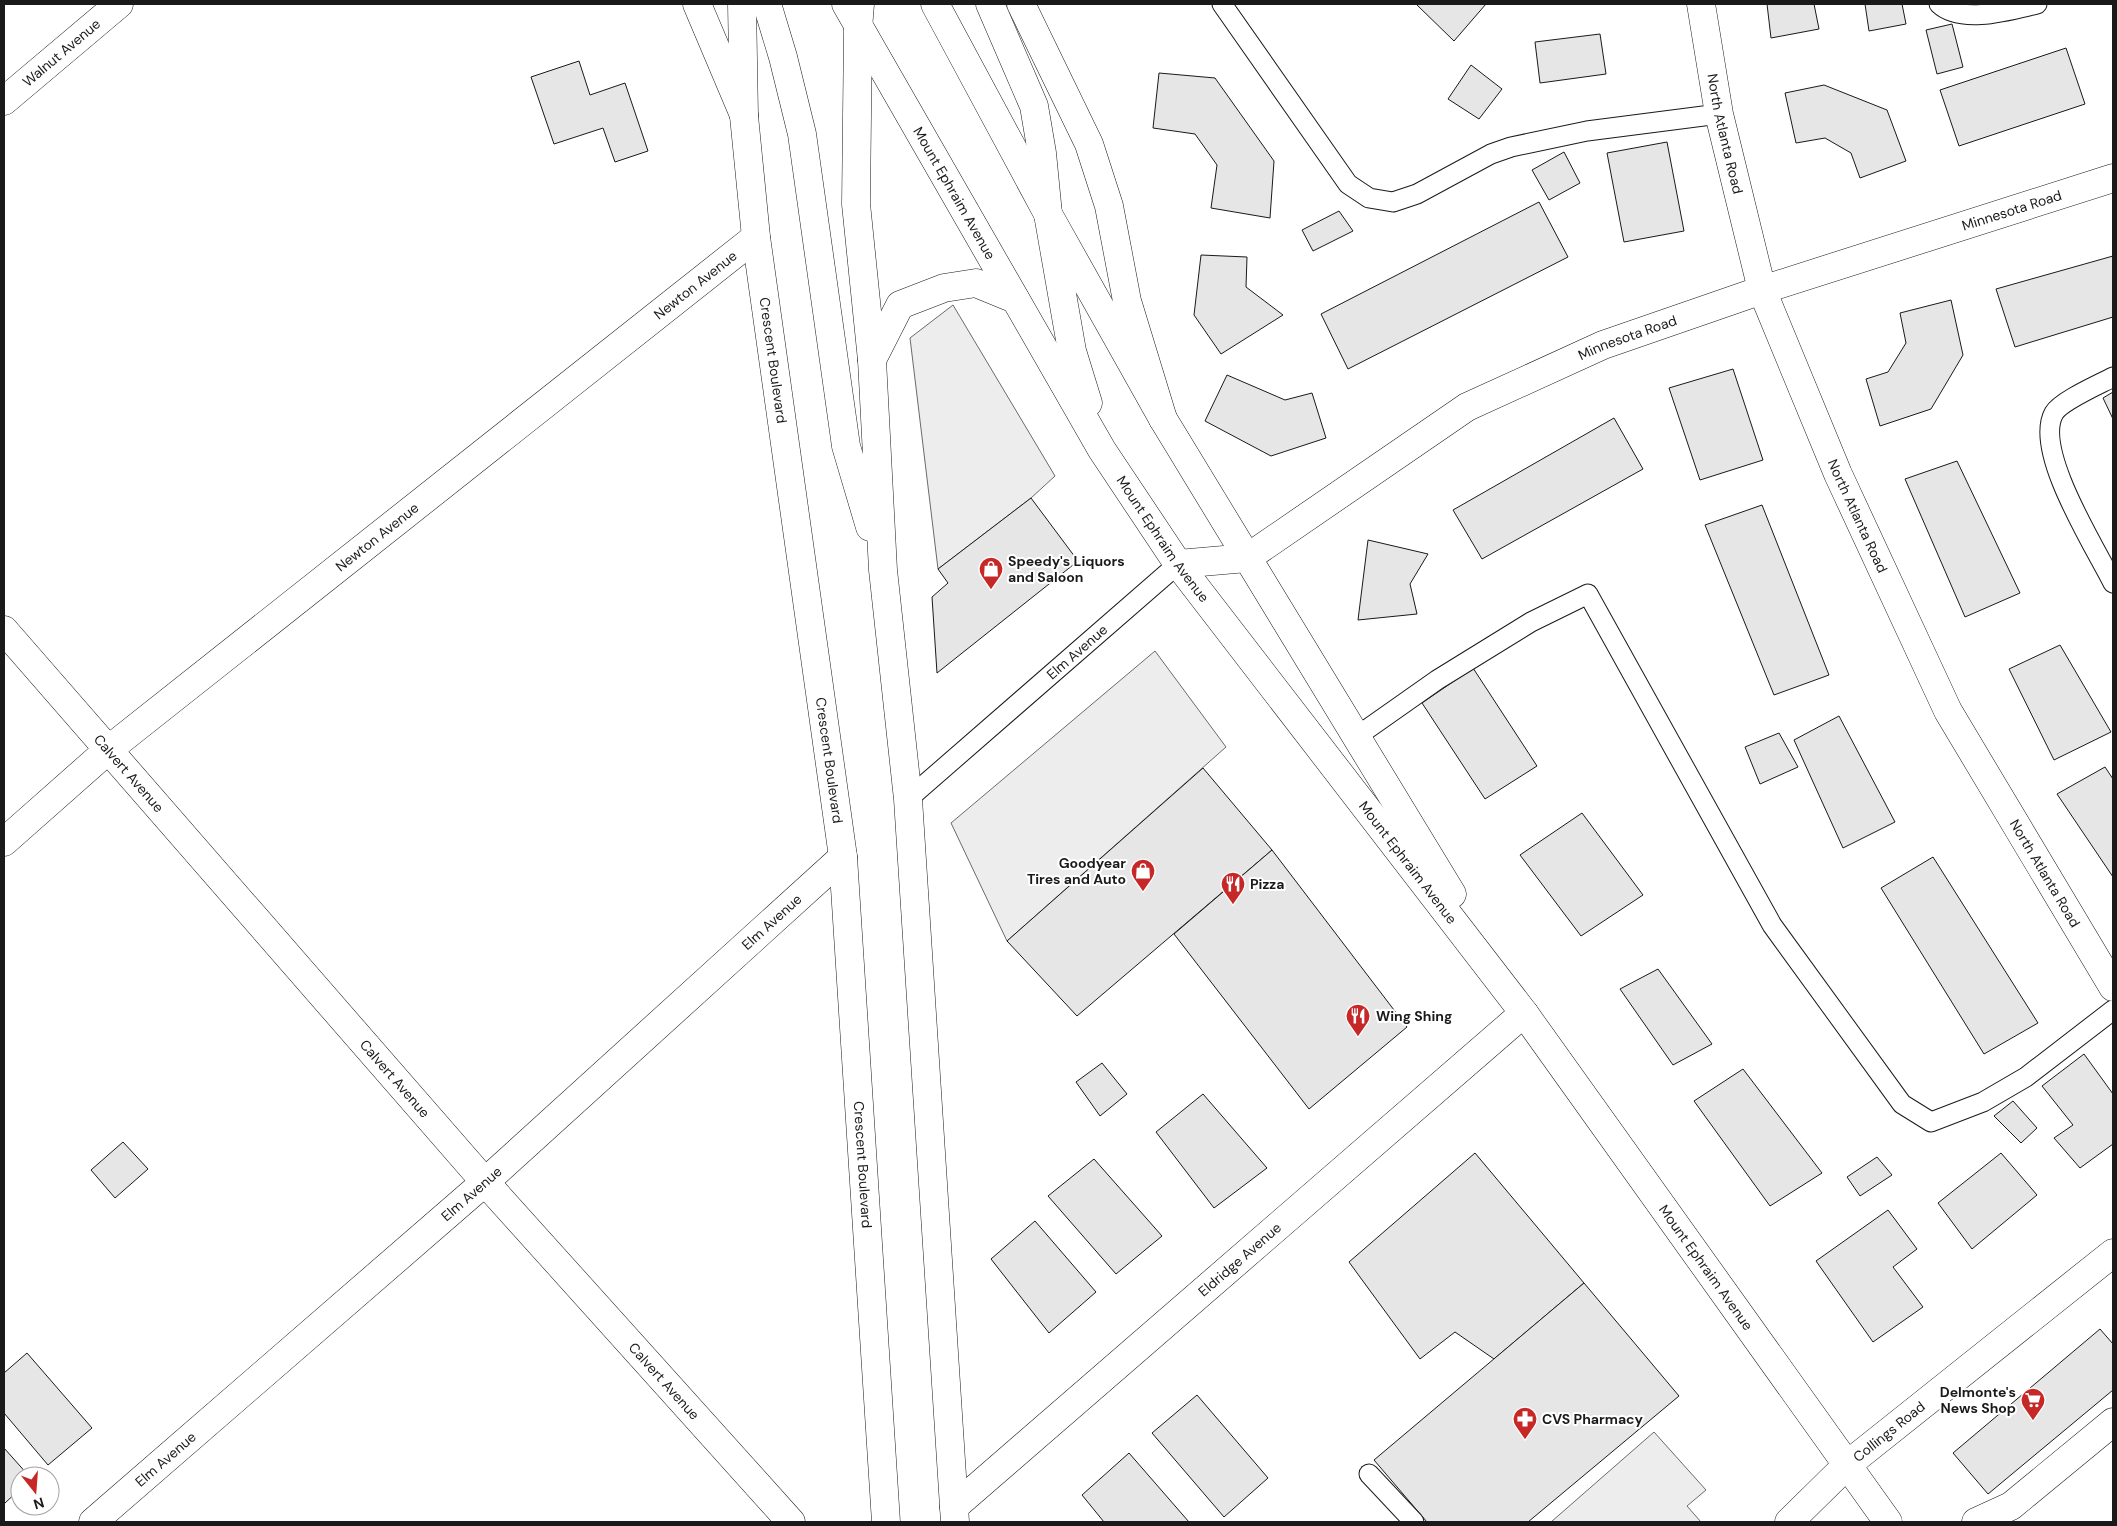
<svg xmlns="http://www.w3.org/2000/svg" width="2117" height="1526" viewBox="0 0 2117 1526" font-family="'DM Sans',sans-serif">
<rect width="100%" height="100%" fill="#fff"/>
<!-- built -->
<g fill="#ededed" stroke="#6a6a6a">
<path d="M953,305l102,171 -24,22 -93,71 -28,-231z"/>
<path d="M1155,651l71,96 -219,194 -56,-118z"/>
<path d="M1654,1432l52,58 -19,16 14,16h-150z"/>
</g>
<!-- building -->
<g fill="#e6e6e6" stroke="#1a1a1a">
<path d="M1416,4h70l-32,37z"/>
<path d="M1767,4h47l5,25 -48,9z"/>
<path d="M1865,4h37l4,20 -37,7z"/>
<path d="M1952,24l11,43 -26,7 -11,-44z"/>
<path d="M1600,34l6,40 -66,9 -5,-41z"/>
<path d="M2066,48l19,56 -126,42 -19,-56z"/>
<path d="M579,61l11,34 35,-12 23,68 -33,11 -12,-34 -49,16 -23,-67z"/>
<path d="M1471,65l31,24 -23,30 -31,-20z"/>
<path d="M1159,73l56,5 59,83 -4,57 -59,-10 6,-43 -22,-31 -42,-6z"/>
<path d="M1824,85l63,25 19,51 -46,17 -9,-25 -26,-15 -29,5 -11,-50z"/>
<path d="M1667,142l17,89 -60,11 -17,-89z"/>
<path d="M1564,152l16,31 -31,17 -17,-30z"/>
<path d="M1539,202l29,55 -220,112 -27,-55z"/>
<path d="M1339,211l14,20 -40,20 -11,-21z"/>
<path d="M1201,255l46,2 -1,30 37,28 -62,39 -27,-39z"/>
<path d="M2113,256v61l-98,30 -19,-58z"/>
<path d="M1951,300l12,55 -32,54 -51,17 -14,-47 22,-7 18,-29 -6,-30z"/>
<path d="M1733,369l30,91 -63,20 -31,-92z"/>
<path d="M1227,375l58,25 27,-7 14,45 -55,18 -66,-35z"/>
<path d="M2113,392v27l-10,-21z"/>
<path d="M1614,418l29,51 -161,90 -29,-49z"/>
<path d="M1957,461l63,132 -55,24 -60,-138z"/>
<path d="M1031,498l47,63 -141,112 -5,-76 16,-14 -10,-14z"/>
<path d="M1762,505l67,170 -55,20 -69,-170z"/>
<path d="M1368,540l60,14 -18,30 7,30 -59,6z"/>
<path d="M2060,645l51,87 -57,28 -45,-91z"/>
<path d="M1473,668l64,98 -52,33 -63,-96z"/>
<path d="M1839,716l56,106 -52,26 -49,-108z"/>
<path d="M1779,733l19,34 -38,17 -15,-37z"/>
<path d="M2105,767l8,12v98l-56,-83z"/>
<path d="M1203,768l69,82 -195,166 -70,-75z"/>
<path d="M1582,813l61,82 -62,41 -61,-81z"/>
<path d="M1272,850l135,177 -98,82 -135,-175z"/>
<path d="M1933,857l105,166 -54,31 -103,-166z"/>
<path d="M1658,969l54,75 -39,21 -53,-76z"/>
<path d="M2084,1054l29,40v50l-33,24 -26,-30 19,-13 -31,-39z"/>
<path d="M1102,1063l25,31 -27,22 -24,-34z"/>
<path d="M1743,1069l79,104 -52,33 -76,-105z"/>
<path d="M1203,1094l64,74 -53,40 -58,-76z"/>
<path d="M2013,1101l24,27 -16,15 -27,-27z"/>
<path d="M123,1142l25,27 -33,29 -24,-28z"/>
<path d="M1475,1153l109,130 -90,76 -39,-27 -35,27 -71,-97z"/>
<path d="M2001,1153l36,42 -65,54 -34,-46z"/>
<path d="M1877,1157l15,18 -32,21 -13,-19z"/>
<path d="M1094,1159l68,77 -46,38 -68,-78z"/>
<path d="M1888,1210l29,39 -24,18 30,40 -50,35 -57,-81z"/>
<path d="M1035,1221l61,71 -47,41 -58,-74z"/>
<path d="M1584,1283l95,113 -151,126h-101l-53,-62z"/>
<path d="M2100,1329l13,15v46l-125,104 -35,-41z"/>
<path d="M27,1353l65,75 -44,37 -44,-52v-40z"/>
<path d="M1197,1395l71,83 -44,39 -72,-84z"/>
<path d="M4,1448l25,28h-9v13l-16,15z"/>
<path d="M1129,1453l60,69h-85l-22,-27z"/>
</g>
<g fill="none" stroke-linecap="round" stroke-linejoin="round">
<defs>
<g id="service">
<path d="M1222,4l126,180 21,14 24,4 24,-8 74,-40 20,-7 76,-16 132,-17"/>
<path d="M1939,4c22,21 72,6 98,0"/>
<path d="M2113,377c-13,7 -52,24 -59,36 -21,37 41,134 59,170"/>
<path d="M1356,737l81,-57 94,-58 57,-28 184,331 130,179 29,18 52,-20 43,-25 87,-67"/>
<path id="s1" d="M908,799l270,-235"/>
<path d="M1369,1474l45,48"/>
</g>
<g id="minor">
<path id="s2" d="M1701,4l18,110 43,176 76,184 110,237 165,276"/>
<path id="s3" d="M4,101l115,-97"/>
<path id="s4" d="M1178,564l69,-6 220,-151 136,-62 159,-55 351,-112"/>
<path id="s5" d="M4,630l481,552 306,340"/>
<path id="s6" d="M4,842l104,-92 648,-513"/>
<path id="s7" d="M954,1507l570,-494"/>
<path id="s8" d="M93,1522l392,-340 358,-325"/>
</g>
<g id="secondary">
<path id="s9" d="M1789,1522l58,-57 266,-212"/>
<path d="M1976,1522l35,-16 102,-84"/>
</g>
<g id="primary">
<path d="M697,4l47,111"/>
<path id="s10" d="M846,4l256,446 76,114 346,449 364,509"/>
<path d="M935,4l113,210 115,205 289,475"/>
<path d="M990,4l44,102 8,47 6,61 24,137 16,52"/>
<path d="M872,360l28,-55 44,-17 32,-5 39,16"/>
</g>
<g id="trunk">
<path id="s11" d="M742,4l2,112 12,121 87,620 43,665"/>
<path d="M767,4l16,53 19,77 44,312 24,81"/>
<path d="M860,4l-2,24 -2,176 16,156 11,210 25,229 47,723"/>
<path d="M1021,4l68,140 20,62 18,95 36,118"/>
</g>
</defs>
<!-- service casing -->
<use href="#service" stroke="#1a1a1a" stroke-width="21"/>
<!-- minor casing -->
<use href="#minor" stroke="#1a1a1a" stroke-width="29"/>
<!-- secondary casing -->
<use href="#secondary" stroke="#1a1a1a" stroke-width="29"/>
<!-- primary casing -->
<use href="#primary" stroke="#1a1a1a" stroke-width="29"/>
<!-- trunk casing -->
<use href="#trunk" stroke="#1a1a1a" stroke-width="29"/>
<!-- service -->
<use href="#service" stroke="#fff" stroke-width="19"/>
<!-- minor -->
<use href="#minor" stroke="#fff" stroke-width="28"/>
<!-- secondary -->
<use href="#secondary" stroke="#fff" stroke-width="28"/>
<!-- primary -->
<use href="#primary" stroke="#fff" stroke-width="28"/>
<!-- trunk -->
<use href="#trunk" stroke="#fff" stroke-width="28"/>
</g>
<!-- icons -->
<defs>
<symbol id="shop-pin" viewBox="-11 -11 22 30"><path d="M0 17L-7.5 6A9.5 9.5 0 1 1 7.5 6Z" fill="#c62828" stroke="#fff"/><path d="M-5-2.5h2.3a2.7 3.5 0 0 1 5.4 0H5L5.5 6h-11ZM-1.5-2.5h3a1.5 2.3 0 0 0-3 0Z" fill="#fff"/></symbol>
<symbol id="restaurant-pin" viewBox="-11 -11 22 30"><path d="M0 17L-7.5 6A9.5 9.5 0 1 1 7.5 6Z" fill="#c62828" stroke="#fff"/><path d="M-5-6h1v4h1v-4h1v4h1v-4h1v5L-1.5 .5V6h-2V.5L-5-1ZM5-6V6H3V1.5H1.5Q1.5-4 5-6Z" fill="#fff"/></symbol>
<symbol id="supermarket-pin" viewBox="-11 -11 22 30"><path d="M0 17L-7.5 6A9.5 9.5 0 1 1 7.5 6Z" fill="#c62828" stroke="#fff"/><path d="M-6-5.5h2.5l.6 2H6L4.5 2H-2.5L-4.4-4H-6ZM-1.5 3.2a1.3 1.3 0 1 0 .1 0ZM3 3.2a1.3 1.3 0 1 0 .1 0Z" fill="#fff"/></symbol>
<symbol id="pharmacy-pin" viewBox="-11 -11 22 30"><path d="M0 17L-7.5 6A9.5 9.5 0 1 1 7.5 6Z" fill="#c62828" stroke="#fff"/><path d="M-2-6h4v4h4v4h-4v4h-4v-4h-4v-4h4Z" fill="#fff"/></symbol>
</defs>
<g fill-rule="evenodd">
<use href="#shop-pin" x="977" y="555" width="28" height="38"/>
<use href="#shop-pin" x="1129" y="857" width="28" height="38"/>
<use href="#restaurant-pin" x="1219" y="870" width="28" height="38"/>
<use href="#restaurant-pin" x="1344" y="1002" width="28" height="38"/>
<use href="#supermarket-pin" x="2019" y="1386" width="28" height="38"/>
<use href="#pharmacy-pin" x="1511" y="1405" width="28" height="38"/>
</g>
<g text-anchor="middle" stroke-width="4" stroke-linejoin="round" paint-order="stroke">
<!-- street labels -->
<g font-size="14" fill="#1a1a1a" stroke="#fff">
<text dy="5" stroke="none"><textPath href="#s3" startOffset="75">Walnut Avenue</textPath></text>
<text dy="5" stroke="none"><textPath href="#s2" startOffset="132">North Atlanta Road</textPath></text>
<text dy="5" stroke="none"><textPath href="#s10" startOffset="218">Mount Ephraim Avenue</textPath></text>
<text dy="5" stroke="none"><textPath href="#s4" startOffset="916">Minnesota Road</textPath></text>
<text dy="5" stroke="none"><textPath href="#s6" startOffset="888">Newton Avenue</textPath></text>
<text dy="5" stroke="none"><textPath href="#s4" startOffset="511">Minnesota Road</textPath></text>
<text dy="5" stroke="none"><textPath href="#s11" startOffset="358">Crescent Boulevard</textPath></text>
<text dy="5" stroke="none"><textPath href="#s2" startOffset="538">North Atlanta Road</textPath></text>
<text dy="5" stroke="none"><textPath href="#s6" startOffset="482">Newton Avenue</textPath></text>
<text dy="5" stroke="none"><textPath href="#s10" startOffset="622">Mount Ephraim Avenue</textPath></text>
<text dy="5" stroke="none"><textPath href="#s1" startOffset="224">Elm Avenue</textPath></text>
<text dy="5" stroke="none"><textPath href="#s11" startOffset="762">Crescent Boulevard</textPath></text>
<text dy="5" stroke="none"><textPath href="#s5" startOffset="190">Calvert Avenue</textPath></text>
<text dy="5" stroke="none"><textPath href="#s10" startOffset="1028">Mount Ephraim Avenue</textPath></text>
<text dy="5" stroke="none"><textPath href="#s2" startOffset="942">North Atlanta Road</textPath></text>
<text dy="5" stroke="none"><textPath href="#s8" startOffset="906">Elm Avenue</textPath></text>
<text dy="5" stroke="none"><textPath href="#s5" startOffset="595">Calvert Avenue</textPath></text>
<text dy="5" stroke="none"><textPath href="#s11" startOffset="1168">Crescent Boulevard</textPath></text>
<text dy="5" stroke="none"><textPath href="#s8" startOffset="501">Elm Avenue</textPath></text>
<text dy="5" stroke="none"><textPath href="#s7" startOffset="378">Eldridge Avenue</textPath></text>
<text dy="5" stroke="none"><textPath href="#s10" startOffset="1531">Mount Ephraim Avenue</textPath></text>
<text dy="5" stroke="none"><textPath href="#s5" startOffset="1000">Calvert Avenue</textPath></text>
<text dy="5" stroke="none"><textPath href="#s9" startOffset="135">Collings Road</textPath></text>
<text dy="5" stroke="none"><textPath href="#s8" startOffset="96">Elm Avenue</textPath></text>
</g>
<!-- poi labels -->
<g font-size="14" font-weight="bold" fill="#1a1a1a" stroke="#fff" text-anchor="start">
<text x="1008" y="566">Speedy's Liquors<tspan x="1008" dy="16">and Saloon</tspan></text>
<text x="1126" y="868" text-anchor="end">Goodyear<tspan x="1126" dy="16">Tires and Auto</tspan></text>
<text x="1250" y="889">Pizza</text>
<text x="1376" y="1021">Wing Shing</text>
<text x="2016" y="1397" text-anchor="end">Delmonte's<tspan x="2016" dy="16">News Shop</tspan></text>
<text x="1542" y="1424">CVS Pharmacy</text>
</g>
</g>
<!-- border -->
<rect width="2117" height="1526" fill="none" stroke="#1a1a1a" stroke-width="10"/>
<!-- north arrow -->
<g transform="translate(35 1491) rotate(163)"><circle r="24" fill="#ffffff" stroke="#a3a3a3"/>
<path d="M0-4L9 19L0 12L-9 19Z" fill="#c62828"/>
<text y="-8" font-size="14" font-weight="bold" text-anchor="middle" fill="#1a1a1a">N</text>
</g>
</svg>
